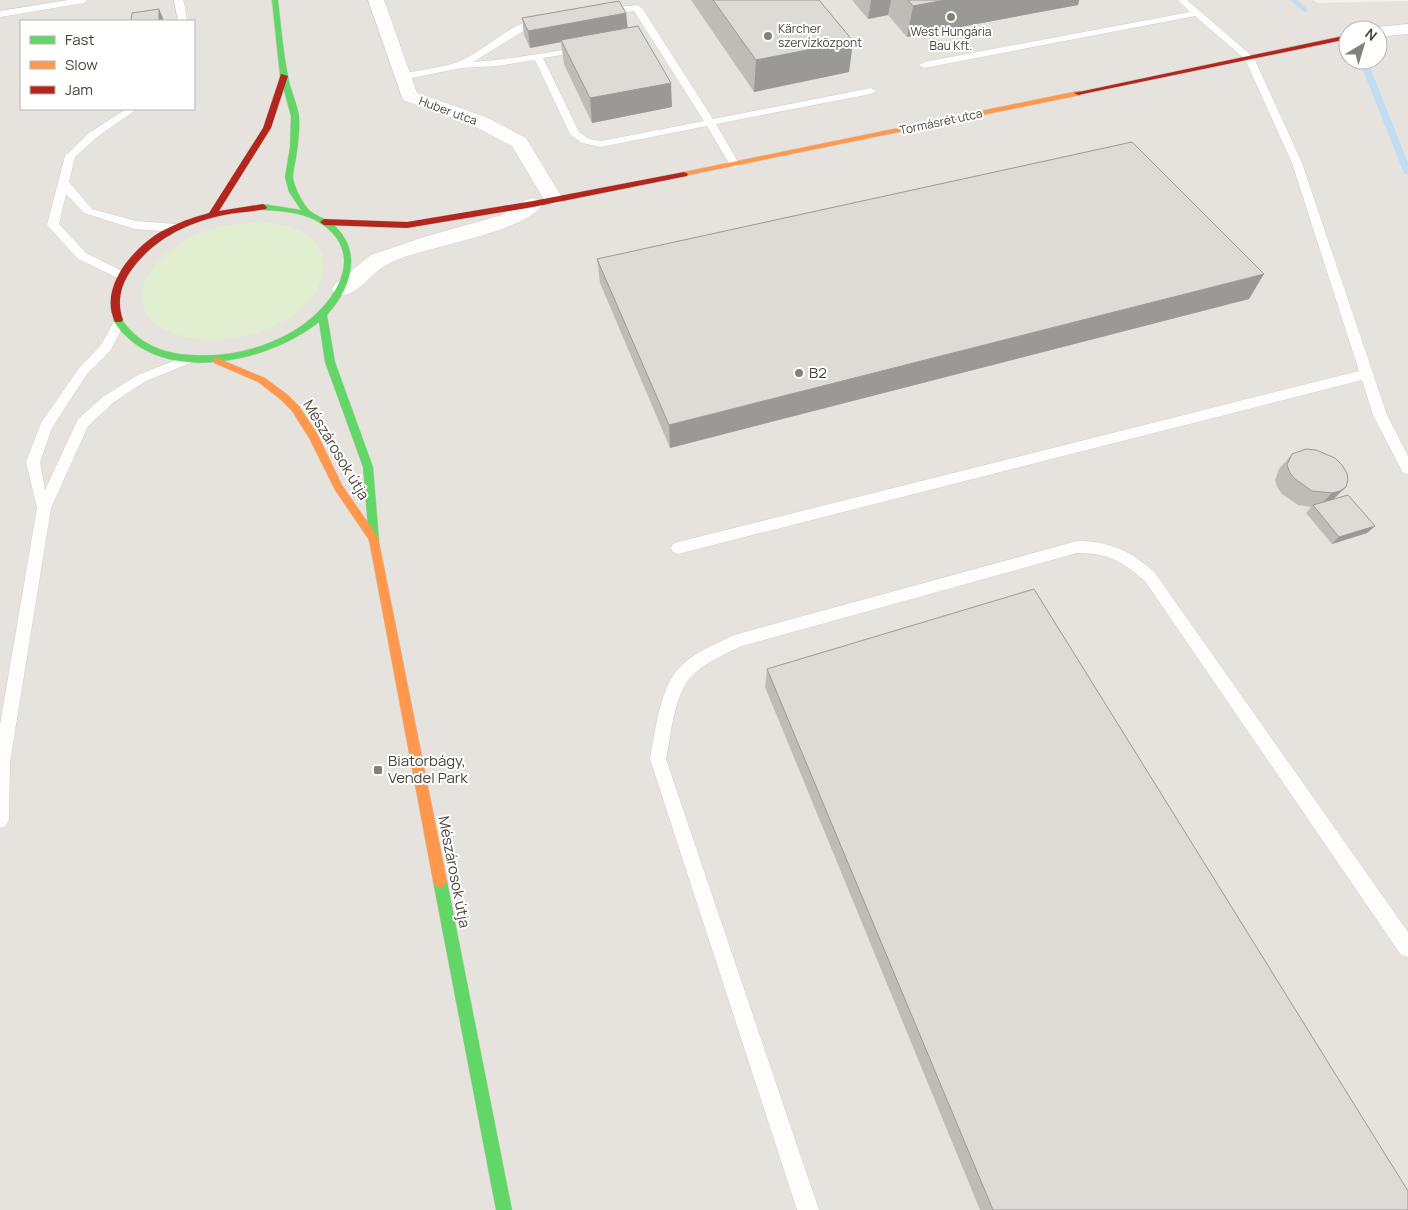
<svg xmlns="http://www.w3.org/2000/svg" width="1408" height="1210" viewBox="0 0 1408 1210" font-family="Manrope,sans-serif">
<rect width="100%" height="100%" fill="#f4f2ee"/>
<!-- industrial -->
<path fill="#e6e2de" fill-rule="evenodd" d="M0,0h1313l5,3 90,-2v1209h-1408zM21,21h173v88h-173zM1348,30h30v30h-30z"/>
<!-- green -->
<path fill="#e1eecf" d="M262,222c15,2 34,4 47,14 26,22 14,55 -9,74 -28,22 -69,34 -104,29 -70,-10 -69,-63 -14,-97 24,-15 52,-19 80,-20z"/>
<!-- parking -->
<path fill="#e6e3df" d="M1259,556l149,184v153l-192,-260z"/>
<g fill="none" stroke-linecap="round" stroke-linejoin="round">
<!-- stream -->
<g fill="#c0ddf1" fill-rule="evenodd">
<path d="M1290,0h7l12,11 -5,1z"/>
<path d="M1359,60h8l41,103v12l-4,-2z"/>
</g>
<defs>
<g id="lane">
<path d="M68,0h20l-4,3 -84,14v-6z"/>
<path d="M174,0h9l1,2 3,19h-9z"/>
<path d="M1178,0h9l67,58 48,105 85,252 21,41v18l-5,-1 -30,-58 -11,-35 -684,174 -5,-2 -2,-4 2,-4 5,-2 681,-171 -67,-208 -47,-104 -50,-43 -271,52 -5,-3 5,-3 266,-50z"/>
<path d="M637,5l5,3 71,111 158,-31 5,3 -5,3 -155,30 24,41 -5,3 -5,-3 -23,-39 -106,21 -19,-4 -12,-9 -35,-74 -38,6 -36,2 -59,12 -5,-3 5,-3c18,-4 36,-6 53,-11 27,-8 61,-48 90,-43v4l-15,3 -57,35 24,-2 88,-13v4l-42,7 36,74 10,7 12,2 103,-20 -70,-110 -30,4 -5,-3 5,-3z"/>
<path d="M126,109h11l-40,28 -22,20 -6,25 23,27 44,12 40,3 6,4 -6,4 -41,-3 -51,-16 -18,-19 -7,30 27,29 40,20 2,3 -6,4 -44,-21 -31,-34 18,-69 24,-23z"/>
<path d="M119,319l6,4 -15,28 -23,23 -35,54 -12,34 5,28 33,-71 26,-23 34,-21 51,-20 4,1 2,3 -2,3 -47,19 -32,21 -26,24 -37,82 -41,254 -1,58 -3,6 -6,2v-103l37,-217 -11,-46 15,-39 38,-55 22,-23 14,-25z"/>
<path d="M1077,541c32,0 55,10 78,32l253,359v25l-7,-2 -256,-374c-23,-20 -37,-28 -68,-28l-335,93c-17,8 -39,17 -52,32 -16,18 -19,58 -24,81l153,451h-22l-147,-451c5,-27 10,-72 30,-92 14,-15 36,-23 54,-32z"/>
</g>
<g id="street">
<path d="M368,0h16l33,93 69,24 40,21 37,61 -3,4 -7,2 -7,-2 -34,-57 -40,-21 -69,-25z"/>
<path d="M1408,24v10l-30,3v-7h-7l7,-3z"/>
<path d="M533,198l7,2 3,4c-20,31 -121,41 -157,61 -17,9 -29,35 -51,29l-3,-5 3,-5 36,-29 53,-18 78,-22 24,-15z"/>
</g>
<g id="fast">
<path d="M272,0h6c3,25 5,51 10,76 2,13 9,27 11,40 1,14 -1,29 -3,42 -1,6 -3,13 -3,19 1,10 12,32 20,36 8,5 16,7 23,14 27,27 14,63 -9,88l8,47 38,105 6,73 -1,3h-8l-1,-3 -6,-73 -38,-105 -6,-40c-52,42 -164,66 -206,-2l2,-2h6c16,25 42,36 71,37 34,2 66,-5 96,-21 42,-22 87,-81 27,-114 -16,-8 -35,-9 -52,-10l-4,-3 4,-3 38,6 -12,-18 -4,-15 5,-30 1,-31 -11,-40z"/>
<path d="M440,874l5,2 2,5 65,329h-16l-63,-329 2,-5z"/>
</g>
<g id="slow">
<path d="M1078,91h3v4l-397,81 -4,-2 4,-2z"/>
<path d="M217,358l48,20 23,17 11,11 18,27 25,52 36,52 69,344 -2,5 -5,2 -5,-2 -2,-5 -64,-341 -34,-50 -26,-52 -17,-27 -11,-11 -23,-18 -44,-19v-4z"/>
</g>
<g id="jam">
<path d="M1348,35v4l-270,56 -4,-2z"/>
<path d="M281,74l7,2 -17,52 -52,83 44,-7 4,3 -1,2c-14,3 -28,3 -42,6 -38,8 -72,25 -94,57 -10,15 -13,31 -7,48l-2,2h-6c-17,-35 19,-75 47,-91 15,-8 31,-14 47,-18l54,-85z"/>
<path d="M684,172l4,2 -1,2 -154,31 -126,21 -83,-3 -4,-3 4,-3 83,3 126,-21z"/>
</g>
</defs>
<!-- lane casing -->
<use href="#lane" stroke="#d2d0cb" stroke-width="1"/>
<!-- street casing -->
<use href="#street" stroke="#d2d0cb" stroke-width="1"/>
<!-- fast casing -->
<use href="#fast" stroke="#d3cfc5" stroke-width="1"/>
<!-- slow casing -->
<use href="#slow" stroke="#d3cfc5" stroke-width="1"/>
<!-- jam casing -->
<use href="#jam" stroke="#d3cfc5" stroke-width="1"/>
<!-- lane -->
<use href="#lane" fill="#fdfdfc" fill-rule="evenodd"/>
<!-- street -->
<use href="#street" fill="#fdfdfc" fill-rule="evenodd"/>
<!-- fast -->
<use href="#fast" fill="#63d668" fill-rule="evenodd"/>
<!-- slow -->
<use href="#slow" fill="#ff974d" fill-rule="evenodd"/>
<!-- jam -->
<use href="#jam" fill="#b3261e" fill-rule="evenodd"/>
</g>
<!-- wall -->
<g fill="#bfbcb8">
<path d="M691,0h128l34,41 -4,31 -95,20z"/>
<path d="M852,0h227l-1,5 -171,32 -19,-22 -20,4z"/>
<path d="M522,18l105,10 45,79 -80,16 -28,-59 -3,-22 -31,6 -6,-13z"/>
<path d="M597,259l652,40 -579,149 -70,-165z"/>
<path d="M1292,454l54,33 -13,13 42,26 -8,7 -35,11 -26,-31 5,-6 -13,-2 -16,-11 -5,-7 -2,-7 4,-11z"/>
<path d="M767,669l641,541h-428l-215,-523z"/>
</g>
<!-- shaded-wall -->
<g fill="#9b9996">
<path d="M871,0h20l-3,15 -20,4z"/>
<path d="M945,0h134l-1,5 -171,32 6,-31z"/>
<path d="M159,9l4,9v3h-4z"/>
<path d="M626,13l2,17 -67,10v2l-31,6 -2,-17z"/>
<path d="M853,41l-4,31 -95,20 2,-32z"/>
<path d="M671,83l1,24 -80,16 -2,-25z"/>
<path d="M1264,274l-15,25 -579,149 -1,-23z"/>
<path d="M1346,487l-15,14 -14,7 15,-15z"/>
<path d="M1375,526l-8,7 -35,11 7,-7z"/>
</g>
<!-- building -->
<g fill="#dedbd6" stroke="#9b9996">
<path d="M713,0h106l34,41 -97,19z"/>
<path d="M908,0h37l-32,6z"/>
<path d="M619,1l7,12 -98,18 -6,-13z"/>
<path d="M159,9v12h-28l1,-8z"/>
<path d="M638,26l33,57 -81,15 -29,-58z"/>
<path d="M1132,142l132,132 -595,151 -72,-166z"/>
<path d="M1306,449l10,1 19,8 7,7 5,8 1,7 -2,7 -6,4 -8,2 -20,-2 -17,-12 -5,-6 -3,-8 5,-11z"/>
<path d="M1348,495l27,31 -36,11 -26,-32z"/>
<path d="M1034,589l374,602v19h-415l-226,-541z"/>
</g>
<!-- markers -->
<g fill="#868178" stroke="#fff" stroke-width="2">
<circle cx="951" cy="17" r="5"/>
<circle cx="768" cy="36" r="5"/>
<circle cx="799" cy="373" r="5"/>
<rect x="373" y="765" width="10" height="10" rx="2.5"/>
</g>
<g text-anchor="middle" stroke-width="4" stroke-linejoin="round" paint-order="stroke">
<!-- far-poi labels -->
<g font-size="12" fill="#4b4439" stroke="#fff" text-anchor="start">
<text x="778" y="33">Kärcher<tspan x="778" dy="14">szervízközpont</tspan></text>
<text x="951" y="36" text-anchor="middle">West Hungária<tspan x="951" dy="14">Bau Kft.</tspan></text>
</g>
<!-- far-street labels -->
<g font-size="12" fill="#4b4439" stroke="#fff">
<text transform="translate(448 111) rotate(20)" y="4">Huber utca</text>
<text transform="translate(941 122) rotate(-12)" y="4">Tormásrét utca</text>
</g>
<!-- poi labels -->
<g font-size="15" fill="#4b4439" stroke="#fff" text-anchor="start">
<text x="809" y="378">B2</text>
<text x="388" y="766">Biatorbágy,<tspan x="388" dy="17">Vendel Park</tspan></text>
</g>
<!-- street labels -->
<g font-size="15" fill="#4b4439" stroke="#fff">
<text transform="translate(336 450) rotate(59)" y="5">Mészárosok útja</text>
<text transform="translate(454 872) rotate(79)" y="5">Mészárosok útja</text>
</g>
</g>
<!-- legend -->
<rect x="20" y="20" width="175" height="90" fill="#ffffff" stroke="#b7b4b0"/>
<rect x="30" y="36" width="25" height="8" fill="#63d668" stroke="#b7b4b0"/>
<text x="65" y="45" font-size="15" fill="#4b4439">Fast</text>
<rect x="30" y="61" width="25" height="8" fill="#ff974d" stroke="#b7b4b0"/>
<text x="65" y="70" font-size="15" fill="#4b4439">Slow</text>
<rect x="30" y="86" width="25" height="8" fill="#b3261e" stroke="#b7b4b0"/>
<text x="65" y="95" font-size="15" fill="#4b4439">Jam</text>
<!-- north arrow -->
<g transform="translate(1363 45) rotate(38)"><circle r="24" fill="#ffffff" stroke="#b7b4b0"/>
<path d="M0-4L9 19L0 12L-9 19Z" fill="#868178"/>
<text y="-8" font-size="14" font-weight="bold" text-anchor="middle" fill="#4b4439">N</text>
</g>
</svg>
